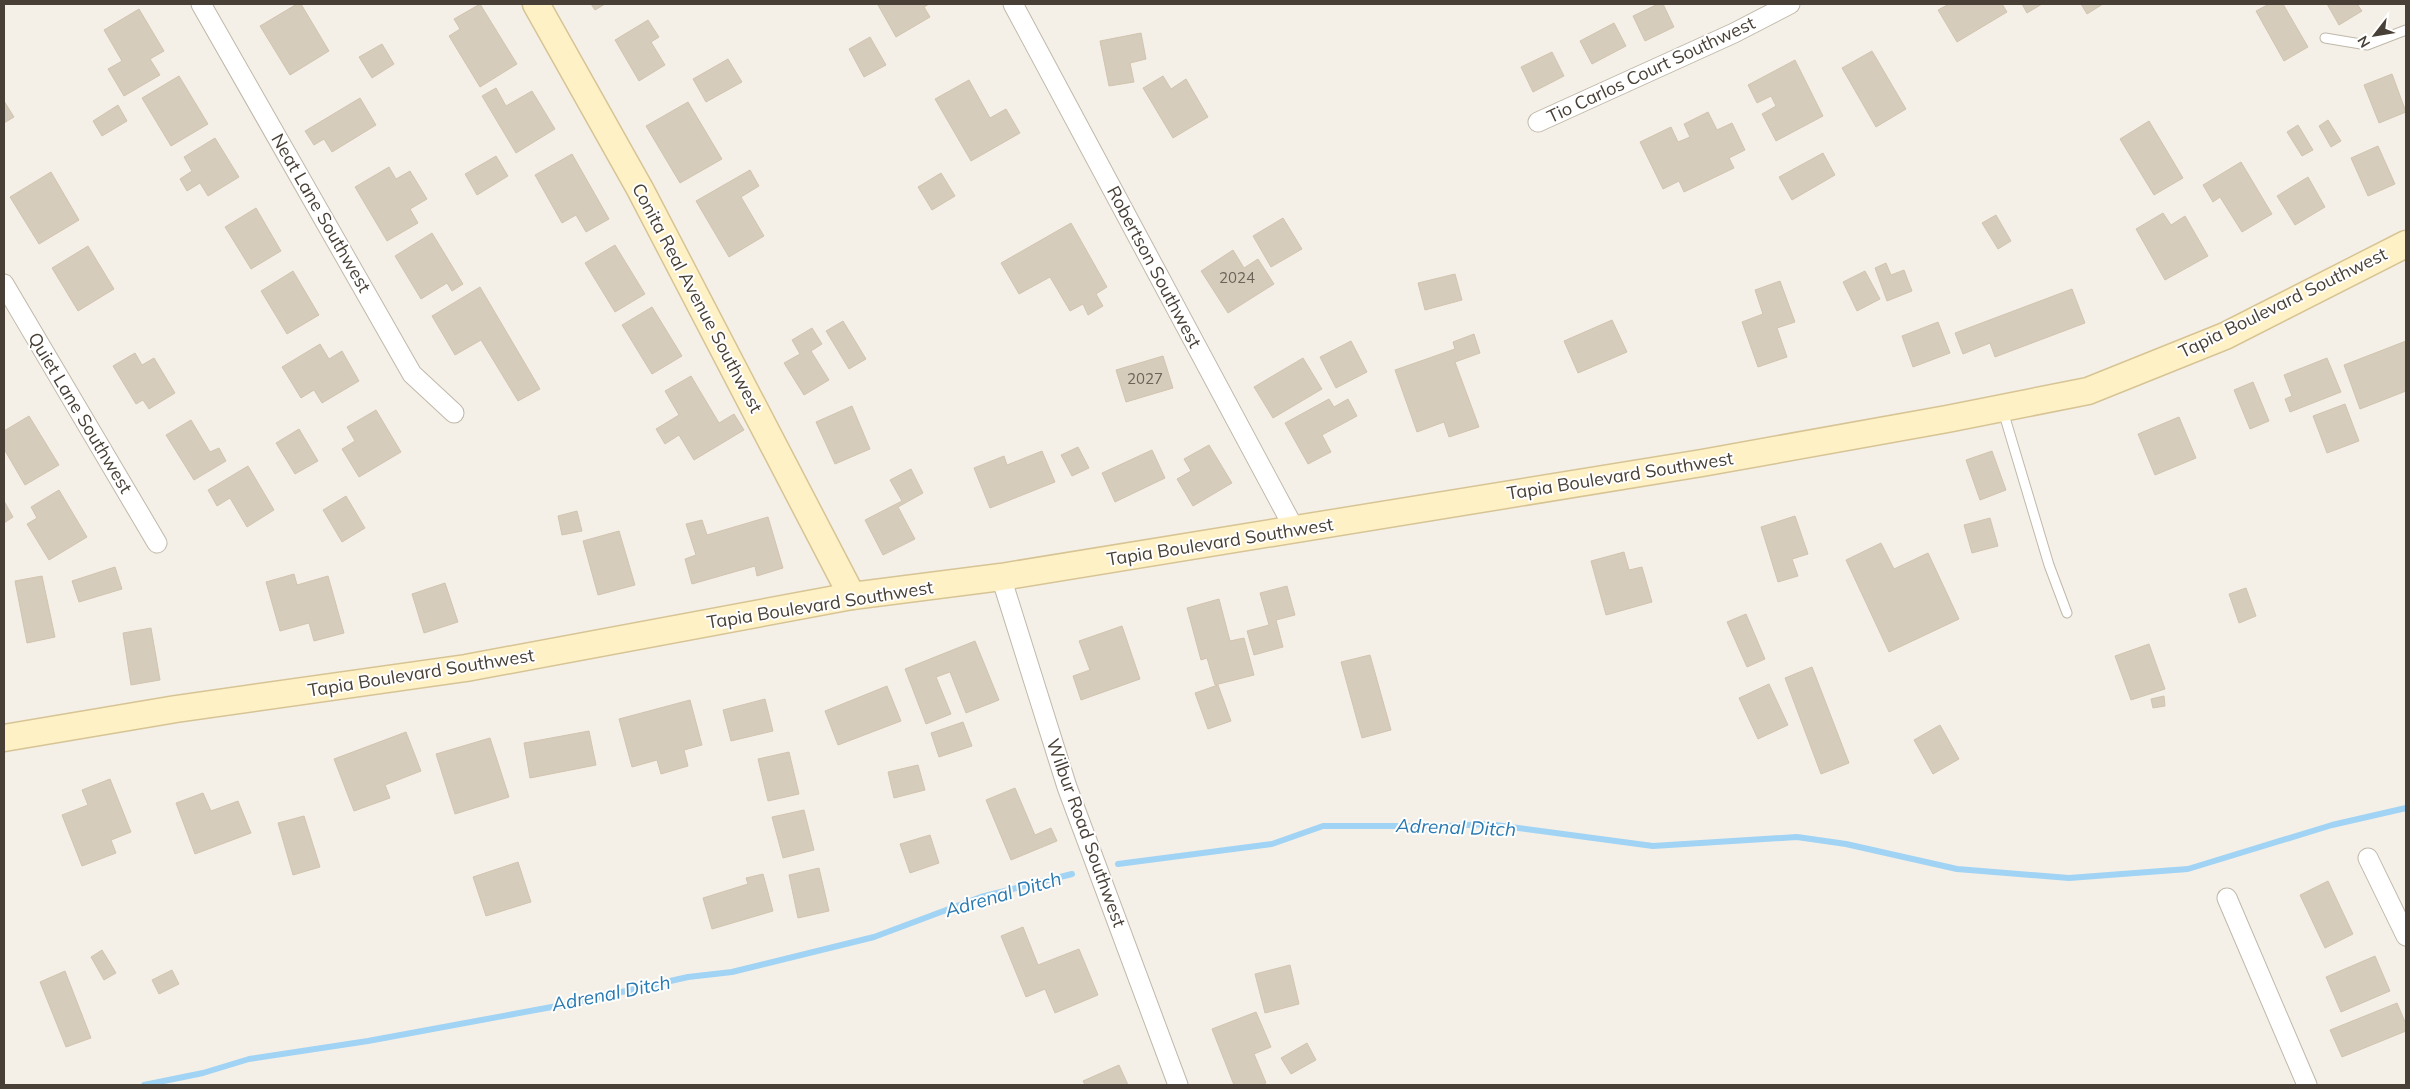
<svg xmlns="http://www.w3.org/2000/svg" width="2410" height="1089" viewBox="0 0 2410 1089" font-family="Mulish,sans-serif">
<rect width="100%" height="100%" fill="#f4f0e7"/>
<g fill="none" stroke-linecap="round" stroke-linejoin="round">
<!-- stream -->
<g stroke="#a1d3f4" stroke-width="6">
<path d="M1118,864l154,-20 51,-18h124l41,-2 165,22 144,-9 49,7 111,25 112,9 119,-9 144,-44 74,-17"/>
<path d="M144,1085l59,-12 46,-14 119,-18 200,-37 120,-27 44,-5 142,-35 107,-40 91,-23"/>
</g>
</g>
<!-- building -->
<g fill="#d6ccbc" stroke="#d2c4af">
<path d="M297,4h4l28,47 -39,24 -30,-49z"/>
<path d="M480,4l37,60 -37,23 -31,-51 11,-7 -6,-10z"/>
<path d="M591,4h14l-10,6z"/>
<path d="M880,4h49l-5,3 6,10 -34,20 -18,-32z"/>
<path d="M1658,4h5l11,23 -29,14 -12,-25z"/>
<path d="M1949,4h53l5,8 -50,30 -19,-32z"/>
<path d="M2022,4h20l-15,9z"/>
<path d="M2081,4h22l-16,10z"/>
<path d="M2269,4h14l25,43 -24,14 -28,-50z"/>
<path d="M2327,4h30l5,7 -23,14z"/>
<path d="M139,9l25,42 -14,8 10,16 -36,21 -16,-27 14,-8 -18,-31z"/>
<path d="M648,20l11,17 -8,5 14,23 -26,16 -24,-41z"/>
<path d="M1614,23l12,23 -34,18 -12,-23z"/>
<path d="M1141,33l5,26 -16,4 4,19 -25,4 -9,-45z"/>
<path d="M870,37l16,28 -22,12 -15,-28z"/>
<path d="M382,44l12,20 -22,14 -13,-21z"/>
<path d="M1872,51l34,58 -30,18 -34,-59z"/>
<path d="M1552,52l12,24 -31,16 -12,-25z"/>
<path d="M728,59l14,23 -36,20 -13,-23z"/>
<path d="M1795,60l28,56 -47,25 -14,-27 14,-8 -5,-10 -14,7 -9,-18z"/>
<path d="M2392,74l14,38 -27,11 -15,-38z"/>
<path d="M179,76l29,48 -37,22 -29,-48z"/>
<path d="M1163,76l8,13 15,-10 22,38 -35,21 -30,-50z"/>
<path d="M969,80l21,38 16,-9 14,24 -49,28 -36,-62z"/>
<path d="M496,88l10,18 26,-15 23,38 -39,24 -34,-57z"/>
<path d="M360,98l16,27 -44,27 -8,-13 -10,6 -9,-14z"/>
<path d="M4,101l10,16 -10,6z"/>
<path d="M688,102l34,57 -42,24 -34,-57z"/>
<path d="M118,105l9,16 -25,15 -9,-15z"/>
<path d="M1708,112l9,18 15,-7 13,27 -16,8 5,10 -50,24 -5,-11 -16,8 -23,-47 31,-15 7,15 12,-5 -6,-13z"/>
<path d="M2328,120l13,21 -10,6 -12,-21z"/>
<path d="M2149,121l34,57 -29,17 -34,-56z"/>
<path d="M2298,125l15,25 -11,6 -15,-24z"/>
<path d="M215,138l24,39 -31,19 -8,-13 -13,8 -7,-12 12,-8 -8,-14z"/>
<path d="M2378,146l17,38 -27,12 -17,-38z"/>
<path d="M1823,153l12,22 -43,25 -13,-23z"/>
<path d="M572,154l37,65 -23,13 -10,-17 -14,8 -27,-48z"/>
<path d="M496,156l12,20 -31,19 -12,-21z"/>
<path d="M2241,162l31,52 -30,18 -22,-35 -7,5 -10,-17z"/>
<path d="M389,167l7,12 14,-8 17,28 -17,10 8,14 -31,18 -32,-54z"/>
<path d="M750,170l9,16 -18,11 23,39 -35,21 -33,-56z"/>
<path d="M51,172l28,48 -40,24 -29,-47z"/>
<path d="M941,173l14,23 -23,14 -14,-23z"/>
<path d="M2308,177l17,30 -30,18 -18,-29z"/>
<path d="M256,208l25,43 -30,18 -26,-42z"/>
<path d="M2163,213l8,12 14,-9 23,40 -43,24 -29,-51z"/>
<path d="M1996,215l15,26 -13,8 -16,-26z"/>
<path d="M1283,218l19,31 -31,18 -18,-31z"/>
<path d="M1071,223l36,64 -11,7 7,12 -15,9 -5,-11 -13,7 -20,-34 -31,17 -18,-31z"/>
<path d="M432,233l31,51 -11,7 -5,-8 -26,16 -26,-43z"/>
<path d="M615,245l30,49 -30,18 -30,-49z"/>
<path d="M88,246l26,43 -36,22 -26,-43z"/>
<path d="M1233,250l11,18 14,-9 16,25 -46,29 -27,-42z"/>
<path d="M1886,263l5,12 13,-5 8,21 -25,10 -12,-33z"/>
<path d="M293,271l26,44 -32,19 -26,-43z"/>
<path d="M1865,271l15,28 -23,12 -14,-29z"/>
<path d="M1455,274l7,26 -37,10 -7,-27z"/>
<path d="M1780,281l15,41 -18,6 10,29 -29,10 -16,-45 21,-8 -8,-24z"/>
<path d="M480,287l60,102 -22,12 -37,-61 -26,15 -23,-39z"/>
<path d="M2072,289l13,34 -90,34 -5,-14 -27,11 -8,-21z"/>
<path d="M652,307l30,49 -30,18 -30,-49z"/>
<path d="M1612,320l15,32 -49,21 -14,-32z"/>
<path d="M843,321l23,38 -17,10 -23,-38z"/>
<path d="M1938,322l12,31 -37,14 -11,-31z"/>
<path d="M812,328l10,16 -11,7 18,29 -25,15 -20,-32 16,-9 -8,-14z"/>
<path d="M1474,334l6,19 -25,9 24,65 -30,10 -5,-15 -27,10 -22,-62 60,-21 -2,-7z"/>
<path d="M1351,341l16,31 -31,16 -16,-31z"/>
<path d="M2406,341v50l-46,18 -16,-44z"/>
<path d="M320,344l9,15 13,-8 17,30 -37,22 -8,-13 -13,8 -19,-31z"/>
<path d="M135,353l7,12 12,-7 21,35 -26,16 -6,-9 -7,4 -23,-38z"/>
<path d="M1163,356l10,32 -47,14 -10,-32z"/>
<path d="M1303,358l19,31 -49,29 -19,-31z"/>
<path d="M2327,358l14,34 -51,20 -5,-13 7,-3 -8,-21z"/>
<path d="M691,376l28,47 15,-9 10,16 -50,30 -15,-25 -14,9 -9,-15 23,-14 -14,-24z"/>
<path d="M2253,382l16,39 -19,8 -16,-39z"/>
<path d="M1329,399l5,8 14,-8 9,17 -35,19 9,17 -23,12 -23,-41z"/>
<path d="M2345,404l14,37 -32,12 -14,-37z"/>
<path d="M852,406l18,43 -35,15 -19,-42z"/>
<path d="M376,410l25,42 -42,25 -17,-28 13,-8 -8,-14z"/>
<path d="M29,416l30,49 -34,20 -21,-36v-18z"/>
<path d="M2179,417l17,41 -41,17 -17,-41z"/>
<path d="M191,420l19,32 9,-4 7,13 -32,19 -28,-45z"/>
<path d="M299,429l19,32 -23,13 -19,-31z"/>
<path d="M1209,445l23,38 -39,23 -16,-27 14,-8 -7,-12z"/>
<path d="M1078,447l11,21 -17,8 -11,-21z"/>
<path d="M1152,450l13,28 -50,24 -13,-29z"/>
<path d="M1042,451l13,31 -65,26 -16,-40 30,-12 3,9z"/>
<path d="M1992,451l14,39 -26,10 -14,-40z"/>
<path d="M248,466l26,44 -27,17 -17,-29 -13,8 -9,-16z"/>
<path d="M911,469l12,24 -25,14 17,32 -32,16 -18,-35 37,-19 -12,-21z"/>
<path d="M59,490l28,47 -38,23 -22,-36 10,-6 -6,-11z"/>
<path d="M346,496l19,32 -23,14 -19,-32z"/>
<path d="M4,501l9,16 -9,6z"/>
<path d="M577,511l5,20 -20,4 -4,-19z"/>
<path d="M1795,516l13,38 -16,5 6,17 -20,6 -17,-55z"/>
<path d="M768,517l15,51 -26,8 -2,-10 -63,18 -7,-25 11,-4 -10,-31 16,-4 5,15z"/>
<path d="M1990,518l8,28 -26,7 -8,-28z"/>
<path d="M619,531l16,54 -37,10 -15,-54z"/>
<path d="M1881,543l13,26 34,-16 31,66 -70,33 -43,-92z"/>
<path d="M1624,552l5,18 13,-3 10,35 -46,13 -15,-54z"/>
<path d="M115,567l7,22 -43,13 -7,-21z"/>
<path d="M294,574l3,11 31,-9 16,57 -30,8 -5,-18 -29,8 -14,-49z"/>
<path d="M42,576l13,61 -28,6 -12,-62z"/>
<path d="M445,583l13,39 -34,11 -12,-39z"/>
<path d="M1287,586l8,29 -19,5 7,27 -29,8 -7,-24 22,-6 -9,-32z"/>
<path d="M2246,588l10,28 -17,7 -10,-29z"/>
<path d="M1219,599l11,42 14,-3 10,37 -39,10 -8,-27 -6,2 -14,-52z"/>
<path d="M1746,614l19,45 -18,8 -20,-45z"/>
<path d="M1122,626l18,53 -59,21 -8,-24 17,-6 -11,-29z"/>
<path d="M151,628l9,52 -29,5 -8,-52z"/>
<path d="M975,641l24,59 -33,13 -16,-41 -14,5 15,37 -25,10 -21,-55z"/>
<path d="M2149,644l16,45 -34,11 -16,-44z"/>
<path d="M1370,655l21,75 -29,8 -21,-76z"/>
<path d="M1812,667l37,96 -28,11 -36,-96z"/>
<path d="M1769,684l19,41 -30,14 -19,-41z"/>
<path d="M1218,685l13,36 -23,8 -13,-36z"/>
<path d="M887,686l14,35 -63,24 -13,-34z"/>
<path d="M2164,696l1,10 -12,2 -2,-9z"/>
<path d="M765,699l8,32 -42,10 -8,-31z"/>
<path d="M690,700l12,45 -18,5 4,16 -27,8 -4,-14 -25,7 -13,-48z"/>
<path d="M963,722l9,24 -33,11 -8,-24z"/>
<path d="M1940,725l19,34 -26,15 -19,-34z"/>
<path d="M589,731l7,34 -66,13 -6,-35z"/>
<path d="M406,732l15,39 -36,14 5,13 -36,13 -20,-52z"/>
<path d="M490,738l19,59 -54,17 -19,-60z"/>
<path d="M789,752l10,42 -31,7 -10,-42z"/>
<path d="M918,765l7,25 -31,8 -6,-26z"/>
<path d="M110,779l21,53 -20,8 5,13 -34,13 -20,-51 26,-10 -6,-15z"/>
<path d="M1015,788l20,47 16,-7 6,13 -46,19 -25,-60z"/>
<path d="M203,793l8,18 27,-10 13,32 -56,21 -19,-51z"/>
<path d="M804,810l10,40 -31,8 -11,-41z"/>
<path d="M304,816l16,51 -27,8 -15,-52z"/>
<path d="M930,835l9,28 -29,10 -10,-29z"/>
<path d="M518,862l13,40 -45,14 -13,-39z"/>
<path d="M819,868l10,43 -31,7 -9,-43z"/>
<path d="M763,874l10,37 -61,18 -9,-31 45,-14 -2,-6z"/>
<path d="M2328,881l25,53 -28,14 -25,-53z"/>
<path d="M1023,927l15,38 41,-16 19,46 -43,18 -10,-24 -19,8 -25,-61z"/>
<path d="M102,950l14,23 -12,7 -13,-23z"/>
<path d="M2375,956l15,35 -49,21 -15,-35z"/>
<path d="M1290,965l9,39 -34,9 -10,-39z"/>
<path d="M172,970l7,14 -20,10 -7,-14z"/>
<path d="M65,971l26,67 -25,9 -26,-65z"/>
<path d="M2397,1003l9,21v7l-64,26 -12,-27z"/>
<path d="M1256,1012l15,35 -17,7 12,29 -6,2h-26l-22,-56z"/>
<path d="M1307,1043l9,17 -25,14 -10,-16z"/>
<path d="M1119,1065l9,20h-43l-2,-4z"/>
</g>
<g fill="none" stroke-linecap="round" stroke-linejoin="round">
<defs>
<g id="lane">
<path d="M2325,38l42,7 39,-15"/>
<path d="M2003,411l46,154 18,48"/>
</g>
<g id="street">
<path d="M201,4l211,370 42,39"/>
<path d="M1013,4l282,526"/>
<path d="M1538,122l196,-89 56,-29"/>
<path d="M4,284l153,259"/>
<path d="M1001,577l66,210 111,298"/>
<path d="M2368,858l38,78"/>
<path d="M2227,898l80,187"/>
</g>
<g id="secondary">
<path d="M536,4l104,185 212,407"/>
<path d="M4,738l172,-29 290,-41 386,-72 149,-19 701,-114 245,-44 141,-28 137,-55 181,-92"/>
</g>
</defs>
<!-- lane casing -->
<use href="#lane" stroke="#c0b8a9" stroke-width="11"/>
<!-- street casing -->
<use href="#street" stroke="#c0b8a9" stroke-width="21"/>
<!-- secondary casing -->
<use href="#secondary" stroke="#d7c495" stroke-width="29"/>
<!-- lane -->
<use href="#lane" stroke="#fff" stroke-width="9"/>
<!-- street -->
<use href="#street" stroke="#fff" stroke-width="19"/>
<!-- secondary -->
<use href="#secondary" stroke="#fff1c6" stroke-width="26"/>
</g>
<g text-anchor="middle" stroke-width="4" stroke-linejoin="round" paint-order="stroke">
<!-- number labels -->
<g font-size="15" fill="#6c6358">
<text x="1237" y="283">2024</text>
<text x="1145" y="384">2027</text>
</g>
<!-- street labels -->
<g font-size="18" fill="#484036" stroke="#fff">
<text transform="translate(1651 70) rotate(-25)" y="6">Tio Carlos Court Southwest</text>
<text transform="translate(321 213) rotate(60)" y="6">Neat Lane Southwest</text>
<text transform="translate(1154 267) rotate(62)" y="6">Robertson Southwest</text>
<text transform="translate(697 298) rotate(62)" y="6">Conita Real Avenue Southwest</text>
<text transform="translate(2283 303) rotate(-26)" y="6">Tapia Boulevard Southwest</text>
<text transform="translate(80 413) rotate(59)" y="6">Quiet Lane Southwest</text>
<text transform="translate(1620 476) rotate(-9)" y="6">Tapia Boulevard Southwest</text>
<text transform="translate(1220 542) rotate(-9)" y="6">Tapia Boulevard Southwest</text>
<text transform="translate(820 605) rotate(-9)" y="6">Tapia Boulevard Southwest</text>
<text transform="translate(421 673) rotate(-9)" y="6">Tapia Boulevard Southwest</text>
<text transform="translate(1086 833) rotate(70)" y="6">Wilbur Road Southwest</text>
</g>
<!-- water labels -->
<g font-size="19" font-style="italic" fill="#2879b1" stroke="#fff">
<text transform="translate(1456 827) rotate(2)" y="7">Adrenal Ditch</text>
<text transform="translate(1003 894) rotate(-16)" y="7">Adrenal Ditch</text>
<text transform="translate(611 993) rotate(-11)" y="7">Adrenal Ditch</text>
</g>
</g>
<!-- border -->
<rect width="2410" height="1089" fill="none" stroke="#484036" stroke-width="10"/>
<!-- north arrow -->
<g transform="translate(2375 35) rotate(239)" stroke="#ffffff" stroke-width="4" paint-order="stroke">
<path d="M0-4L9 19L0 12L-9 19Z" fill="#484036"/>
<text y="-8" font-size="14" font-weight="bold" text-anchor="middle" fill="#484036">N</text>
</g>
</svg>
